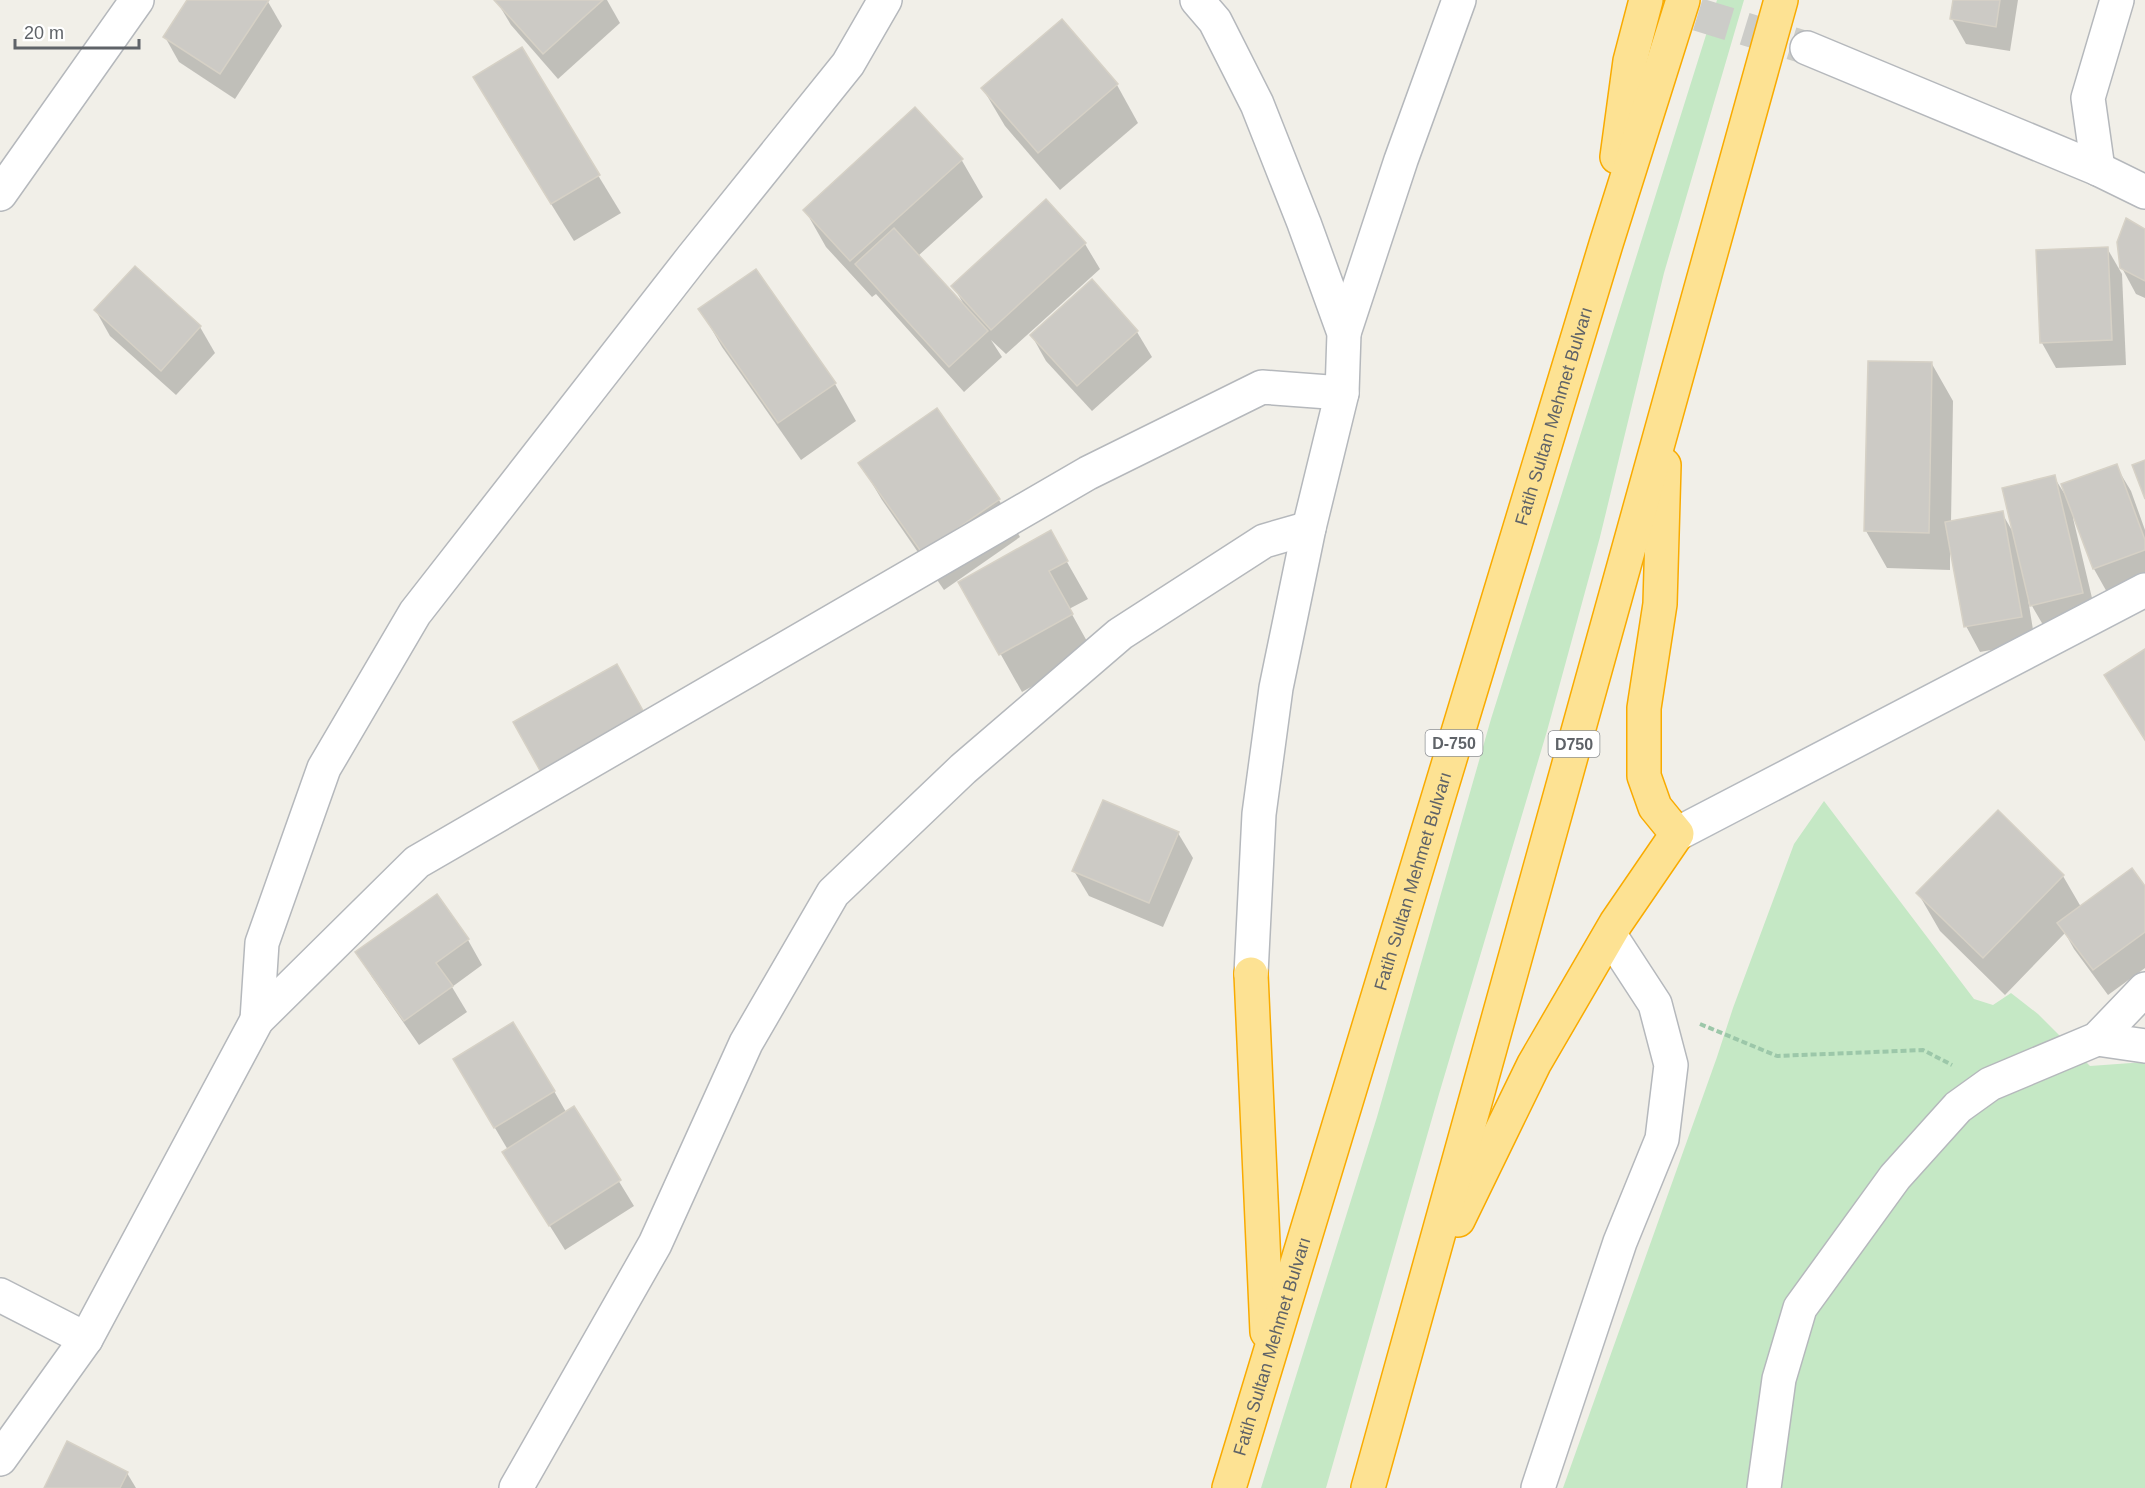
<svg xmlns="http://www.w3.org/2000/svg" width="2145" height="1488" viewBox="0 0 2145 1488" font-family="Helvetica,sans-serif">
<rect width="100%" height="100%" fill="#f1efe8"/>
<!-- green -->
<g fill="#c5e8c5">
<path d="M1717,0h27l-80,273 -64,264 -53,194 -108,363 -113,394h-65l116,-371 114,-398z"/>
<path d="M1824,801l150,198 19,6 18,-12 27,21 52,52 55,-4v426h-582l154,-431 16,-49 61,-164z"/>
</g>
<!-- shadow -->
<g fill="#0003">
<path d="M189,0h78l15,26 -47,73 -56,-37 -14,-25z"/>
<path d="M496,0h111l13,23 -62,56 -47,-54z"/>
<path d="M1955,0h63l-8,51 -44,-7 -14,-25z"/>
<path d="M1061,21l56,64 21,38 -78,67 -55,-64 -22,-37z"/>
<path d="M521,49l100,164 -47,28 -78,-126z"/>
<path d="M961,159l22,38 -65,59 45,47 -10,-17 93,-84 39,42 15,25 -94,85 -15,-14 11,17 -38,35 -88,-98 -4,3 -46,-50 -21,-37z"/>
<path d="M2145,231v67l-9,-4 -14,-26z"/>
<path d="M2107,248l15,26 4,91 -70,3 -14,-25z"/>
<path d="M135,268l65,59 15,26 -39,42 -66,-59 -14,-25z"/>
<path d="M700,309l135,75 21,37 -55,39 -79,-113z"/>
<path d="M1137,332l15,25 -60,54 -46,-50 -14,-25z"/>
<path d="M1932,364l21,37 -2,122 51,-10 12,21 40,-57 10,16 52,-27 15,25 14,39v50l-37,14 -14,-25 -19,-52 -2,1 24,101 -51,11 -18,-31 7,43 -55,10 -14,-26 -16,-78v22l-63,-2 -21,-37z"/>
<path d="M936,410l63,90 21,37 -76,53 -62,-90 -22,-37z"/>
<path d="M1050,532l38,67 -19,10 24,43 -71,40 -62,-110z"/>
<path d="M617,666l43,75 -102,57z"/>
<path d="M1178,833l15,25 -30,69 -74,-31 -15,-25z"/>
<path d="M2063,876l18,31 64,-18v79l-37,27 -34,-46 -9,-16 -60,62 -65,-64 -22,-38z"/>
<path d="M437,896l31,44 14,25 -30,22 15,25 -48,33 -47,-68 -15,-25z"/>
<path d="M469,1084l85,7 12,21 8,-4 60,98 -69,44 -46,-73 -11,-27z"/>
<path d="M127,1473l9,15h-90z"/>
</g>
<!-- building -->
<g fill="#cccac5" stroke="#d6d1c6" stroke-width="1.5">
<path d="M187,0h82l-49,74 -57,-37z"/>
<path d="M494,0h109l-60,54z"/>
<path d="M1953,0h47l-4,27 -46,-8z"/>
<path d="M1062,19l56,65 -80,69 -57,-65z"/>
<path d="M522,47l78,128 -49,29 -78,-127z"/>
<path d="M915,107l48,52 -113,102 -47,-51z"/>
<path d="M1046,199l40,44 -95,87 -40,-44z"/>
<path d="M2126,218l19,11v52l-25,-13 -3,-26z"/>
<path d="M894,228l94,103 -39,36 -94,-103z"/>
<path d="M2108,247l4,93 -72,3 -4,-93z"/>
<path d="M135,266l66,60 -40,45 -67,-61z"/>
<path d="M756,269l80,114 -58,40 -80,-114z"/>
<path d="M1092,279l46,52 -61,55 -47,-51z"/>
<path d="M1868,361l64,1 -3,171 -65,-2z"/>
<path d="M937,408l63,91 -78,54 -64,-90z"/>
<path d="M2145,460v39l-13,-34z"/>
<path d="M2117,464l28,76v10l-52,19 -32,-85z"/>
<path d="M2055,475l28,118 -53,13 -28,-118z"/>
<path d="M2003,511l19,106 -58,10 -19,-105z"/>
<path d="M1051,530l17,31 -19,10 24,43 -74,41 -41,-73z"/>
<path d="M2145,649v91l-41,-65z"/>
<path d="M617,664l29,52 -104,58 -29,-52z"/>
<path d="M1103,800l76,32 -30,71 -77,-32z"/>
<path d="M1998,810l66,65 -81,83 -67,-65z"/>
<path d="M2132,868l13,18v46l-52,38 -36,-47z"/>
<path d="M437,894l32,45 -33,24 17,23 -49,35 -49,-69z"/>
<path d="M513,1022l42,69 -61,37 -41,-69z"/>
<path d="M574,1106l47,74 -72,46 -47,-74z"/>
<path d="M67,1441l61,31 -8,16h-76z"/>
</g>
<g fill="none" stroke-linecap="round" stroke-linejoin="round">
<!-- street-tunnel -->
<path stroke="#ccccc8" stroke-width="33" stroke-dasharray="33 16" stroke-linecap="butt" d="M1651,0l156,48"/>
<defs>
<g id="street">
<path d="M1197,0l18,21 42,83 47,119 40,110 -2,60 -33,135 -33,160 -17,126 -8,160"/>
<path d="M1807,48l291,121 47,23"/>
<path d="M2098,169l-10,-71 29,-98"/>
<path d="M0,194l137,-194"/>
<path d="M1344,333l57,-173 58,-160"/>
<path d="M257,1020l5,-77 62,-175 91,-155 277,-355 156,-194 37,-64"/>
<path d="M2097,1039l48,7"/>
<path d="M0,1295l86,44"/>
<path d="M0,1459l86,-120 171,-319 160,-158 671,-389 174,-86 80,6"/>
<path d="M516,1488l139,-244 91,-201 87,-150 130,-124 157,-135 144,-93 45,-13"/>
<path d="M1538,1488l82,-246 42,-103 9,-74 -16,-61 -45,-69"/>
<path d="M1764,1488l15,-109 21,-71 95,-131 63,-70 32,-23 107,-45 48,-50"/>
</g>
<path id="secondary" d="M1677,834l468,-244"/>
<g id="highway">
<path d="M1617,157l13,-96 16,-61"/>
<path d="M1251,974l16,358"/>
<path d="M1458,1220l76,-156 82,-141 61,-89 -22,-27 -11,-31v-68l16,-104 4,-139"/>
<path id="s1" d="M1229,1488l377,-1244 77,-244"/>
<path d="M1368,1488l413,-1488"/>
</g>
</defs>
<!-- street casing -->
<use href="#street" stroke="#b5b8bc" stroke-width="36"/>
<!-- secondary casing -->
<use href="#secondary" stroke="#b6babf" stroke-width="36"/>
<!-- highway casing -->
<use href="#highway" stroke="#f9ab00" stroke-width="36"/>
<!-- path -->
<path stroke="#9cc7a9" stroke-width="4" stroke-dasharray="6 3" stroke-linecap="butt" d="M1700,1024l77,32 146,-6 29,15"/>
<!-- street -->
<use href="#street" stroke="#fff" stroke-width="33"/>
<!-- secondary -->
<use href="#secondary" stroke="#fff" stroke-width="33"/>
<!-- highway -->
<use href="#highway" stroke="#fde293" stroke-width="33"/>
</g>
<g text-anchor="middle" stroke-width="5" stroke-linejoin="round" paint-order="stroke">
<!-- shield labels -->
<g fill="#fff" stroke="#8f9295" stroke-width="1.5">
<rect x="1425.5" y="730" width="57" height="26" rx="4.5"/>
<rect x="1548.5" y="731" width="51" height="26" rx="4.5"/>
</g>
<g font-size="16" font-weight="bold" fill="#5f6368">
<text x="1454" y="749">D-750</text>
<text x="1574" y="750">D750</text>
</g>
<!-- street labels -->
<g font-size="18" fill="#5f6368" stroke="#fff">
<text dy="6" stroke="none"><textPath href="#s1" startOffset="1120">Fatih Sultan Mehmet Bulvarı</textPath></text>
<text dy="6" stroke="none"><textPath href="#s1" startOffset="634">Fatih Sultan Mehmet Bulvarı</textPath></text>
<text dy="6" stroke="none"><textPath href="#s1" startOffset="148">Fatih Sultan Mehmet Bulvarı</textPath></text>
</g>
</g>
<!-- scale -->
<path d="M15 39v9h124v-9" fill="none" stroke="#5f6368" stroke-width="3"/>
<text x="24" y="39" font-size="18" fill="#5f6368" stroke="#ffffff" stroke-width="4.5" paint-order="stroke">20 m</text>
</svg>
